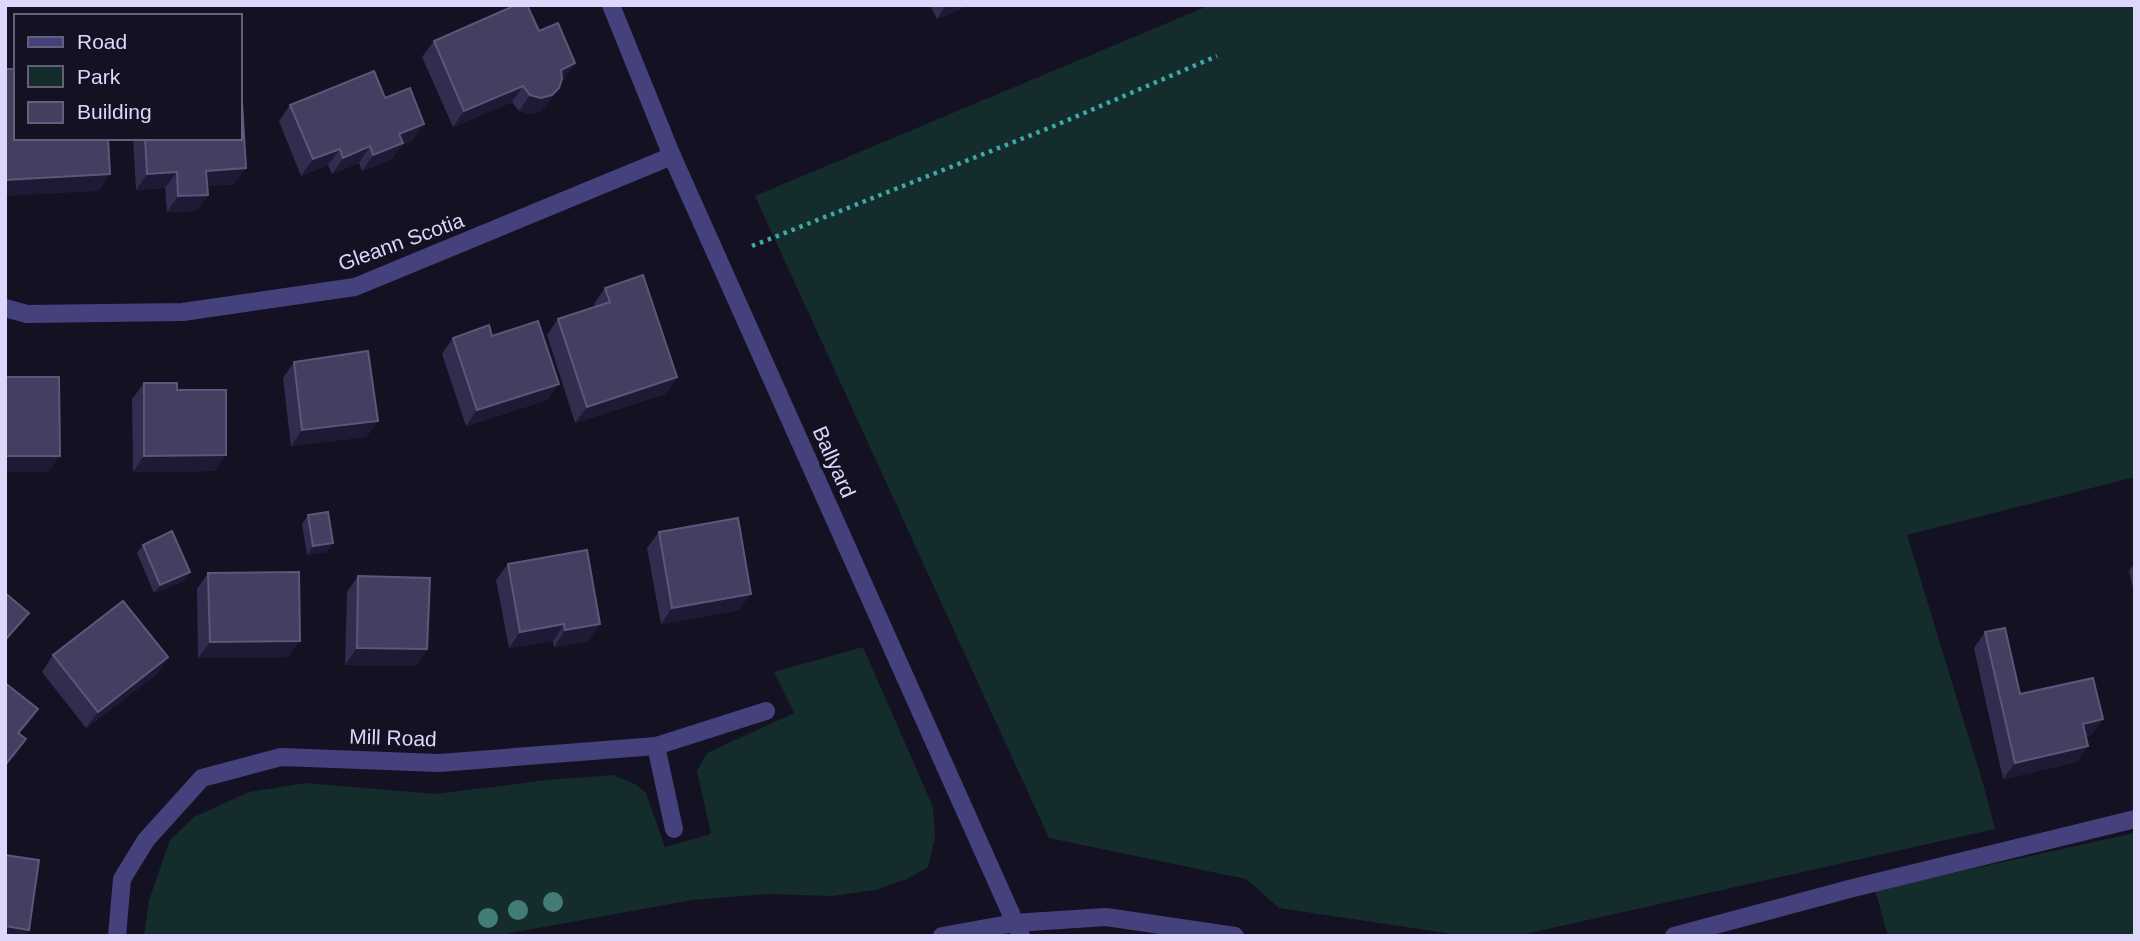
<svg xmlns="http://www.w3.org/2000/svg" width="2140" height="941" viewBox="0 0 2140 941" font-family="Helvetica,sans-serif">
<rect width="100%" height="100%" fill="#141123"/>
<!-- green -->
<g fill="#152c2c">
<path d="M1210,5h925v472l-228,58 77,252 11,42 -479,107h-50l-187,-28 -33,-29 -197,-41 -294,-642z"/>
<path d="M863,647l70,160 2,31 -7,29 -21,12 -32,11 -43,6 -64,-2 -76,6 -197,36h-351l5,-36 21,-60 24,-23 55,-25 57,-9 129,11 112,-14 66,-5 24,10 9,8 19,54 46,-13 -14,-63 10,-18 87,-40 -20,-41z"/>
<path d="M2135,833v103h-247l-13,-46z"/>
</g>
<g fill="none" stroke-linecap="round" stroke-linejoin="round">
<!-- path -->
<path stroke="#3caaa6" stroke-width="4.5" stroke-dasharray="3.5 5" stroke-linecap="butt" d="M752,246l302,-120 163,-70"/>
<!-- minor -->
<g stroke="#44417d" stroke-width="18">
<path d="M611,5l61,151 349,780"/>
<path d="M5,308l22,6 156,-2 172,-25 317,-131"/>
<path d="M656,746l18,83"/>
<path d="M117,936l5,-57 24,-39 56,-62 79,-21 158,6 217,-17 110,-35"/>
<path d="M942,936l72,-13 92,-6 129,19"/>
<path d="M1674,936l179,-48 282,-69"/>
</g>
</g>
<!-- trees -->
<g fill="#437c77">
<circle cx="553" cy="902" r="10"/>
<circle cx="518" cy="910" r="10"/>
<circle cx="488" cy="918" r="10"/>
</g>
<!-- wall -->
<g fill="#342c4f">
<path d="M930,5h40l-33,14z"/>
<path d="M434,41l141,22 -11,17 -3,1 -2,7 -12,16 -6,7 -11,3 -11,-3 -7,-9 -59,25 -31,-70z"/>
<path d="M385,98l28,42 -11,5 -10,14 -30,12 -3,-8 -27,11 -4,-9 -27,11 -22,-55 11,-16z"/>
<path d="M133,138h107l-6,46 -27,2 1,9 -12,16 -29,1 -2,-24 -29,2z"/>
<path d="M605,288l72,89 -12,17 -90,29 -28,-88 11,-16 37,-12 -1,-3z"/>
<path d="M492,336l55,64 -81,26 -24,-72 11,-16z"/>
<path d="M294,362l84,59 -12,16 -75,9 -8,-68z"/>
<path d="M144,383l33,7 38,81 -82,1 -1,-73z"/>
<path d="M308,515l19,37 -20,3 -5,-31z"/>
<path d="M659,532l80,78 -78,14 -14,-76z"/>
<path d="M143,545l47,27 -6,9 -30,12 -17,-40z"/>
<path d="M2135,563v34l-6,-26z"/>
<path d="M508,564l81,77 -35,6 -1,-6 -44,7 -13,-68z"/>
<path d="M208,573l80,84 -90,1 -1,-69z"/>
<path d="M358,576l69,73 -11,17 -71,-1 2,-73z"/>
<path d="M1985,632l35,62 83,25 -12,16 -5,1 -9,26 -74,17 -29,-131z"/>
<path d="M53,655l115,2 -11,17 -71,54 -44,-56z"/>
</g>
<!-- shaded-wall -->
<g fill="#1f1936">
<path d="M946,5h24l-33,14z"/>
<path d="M575,63l-11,17 -15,6 12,-16z"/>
<path d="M523,86l-11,16 -59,25 11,-16z"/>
<path d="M559,88l-12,16 -6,7 -11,3 -11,-3 11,-16z"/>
<path d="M424,124l-11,16 -11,5 -10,14 -30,12 11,-16 26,-21z"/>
<path d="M370,146l-11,17 -27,11 11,-16z"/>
<path d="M340,149l-12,16 -27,11 12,-17z"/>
<path d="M246,168l-12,16 -39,3 11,-16z"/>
<path d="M177,172l-12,16 -29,2 11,-16z"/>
<path d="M110,174l-11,17 -94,5v-16z"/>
<path d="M208,195l-12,16 -29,1 11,-16z"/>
<path d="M677,377l-12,17 -90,29 12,-16z"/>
<path d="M559,384l-12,16 -81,26 11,-16z"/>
<path d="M378,421l-12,16 -75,9 11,-16z"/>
<path d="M226,455l-11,16 -82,1 11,-16z"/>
<path d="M5,456h55l-12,16h-43z"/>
<path d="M333,543l-6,9 -20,3 6,-9z"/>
<path d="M190,572l-6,9 -30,12 6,-8z"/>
<path d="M751,594l-12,16 -78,14 11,-16z"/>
<path d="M564,624l-11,17 -44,7 11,-16z"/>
<path d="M600,624l-11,17 -35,6 11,-17z"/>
<path d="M300,641l-12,16 -90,1 12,-16z"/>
<path d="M357,648l70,1 -11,17 -71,-1z"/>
<path d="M168,657l-11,17 -71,54 12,-16z"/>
<path d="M38,709l-11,17 -20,23 11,-16z"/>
<path d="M2103,719l-12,16 -19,5 11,-16z"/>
<path d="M26,739l-11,17 -10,11v-2z"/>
<path d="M2088,746l-11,16 -74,17 12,-16z"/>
<path d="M5,926l24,4 -4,6h-20z"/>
</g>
<!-- building -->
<g fill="#463e61" stroke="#5d567a" stroke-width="2">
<path d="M516,5h11l12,26 19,-8 17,40 -14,7 1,9 -3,9 -7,7 -11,3 -11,-3 -7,-9 -59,25 -30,-70z"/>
<path d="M5,69h11v69h92l2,36 -105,6z"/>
<path d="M374,71l11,27 25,-10 14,36 -25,10 4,9 -30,12 -3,-9 -27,12 -3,-9 -27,10 -23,-54z"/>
<path d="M240,102h2l4,66 -40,3 2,24 -30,1 -1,-24 -30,2 -2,-36h95z"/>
<path d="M643,275l34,102 -90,30 -29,-88 52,-17 -5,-14z"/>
<path d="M538,321l21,63 -82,26 -24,-72 36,-13 3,11z"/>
<path d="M368,351l10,70 -76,9 -8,-68z"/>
<path d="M5,377h54l1,79h-55z"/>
<path d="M144,383h33v7h49v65l-82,1z"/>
<path d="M328,512l5,31 -20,3 -5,-31z"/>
<path d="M738,518l13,76 -79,14 -13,-76z"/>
<path d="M172,531l18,41 -30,13 -17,-40z"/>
<path d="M587,550l13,74 -35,6 -1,-6 -44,8 -12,-68z"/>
<path d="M299,572l1,69 -90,1 -2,-69z"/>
<path d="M358,576l72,2 -3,71 -70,-1z"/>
<path d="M5,593l24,20 -24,27z"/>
<path d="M123,601l45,56 -70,55 -45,-57z"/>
<path d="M2005,628l15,66 73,-16 10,41 -20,5 5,22 -73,17 -30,-131z"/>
<path d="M5,683l33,26 -20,24 8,6 -21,26z"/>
<path d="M5,855l34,5 -10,70 -24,-4z"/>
</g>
<g text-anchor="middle" stroke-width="7" stroke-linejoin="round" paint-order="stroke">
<!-- street labels -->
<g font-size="21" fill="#dcd7fb" stroke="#141123">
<text transform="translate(401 242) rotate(-20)" y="7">Gleann Scotia</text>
<text transform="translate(834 462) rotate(66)" y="7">Ballyard</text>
<text transform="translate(393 738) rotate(2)" y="7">Mill Road</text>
</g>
</g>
<!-- border -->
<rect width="2140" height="941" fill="none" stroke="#dcd7fb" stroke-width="14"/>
<!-- legend -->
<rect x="14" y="14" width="228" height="126" fill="#141123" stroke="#646079" stroke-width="2"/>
<rect x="28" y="37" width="35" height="10" fill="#44417d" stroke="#646079" stroke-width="2"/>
<text x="77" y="49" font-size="21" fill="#dcd7fb">Road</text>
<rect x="28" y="66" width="35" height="21" fill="#152c2c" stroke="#646079" stroke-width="2"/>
<text x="77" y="84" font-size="21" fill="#dcd7fb">Park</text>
<rect x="28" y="102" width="35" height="21" fill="#463e61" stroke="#646079" stroke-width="2"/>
<text x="77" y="119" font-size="21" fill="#dcd7fb">Building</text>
</svg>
